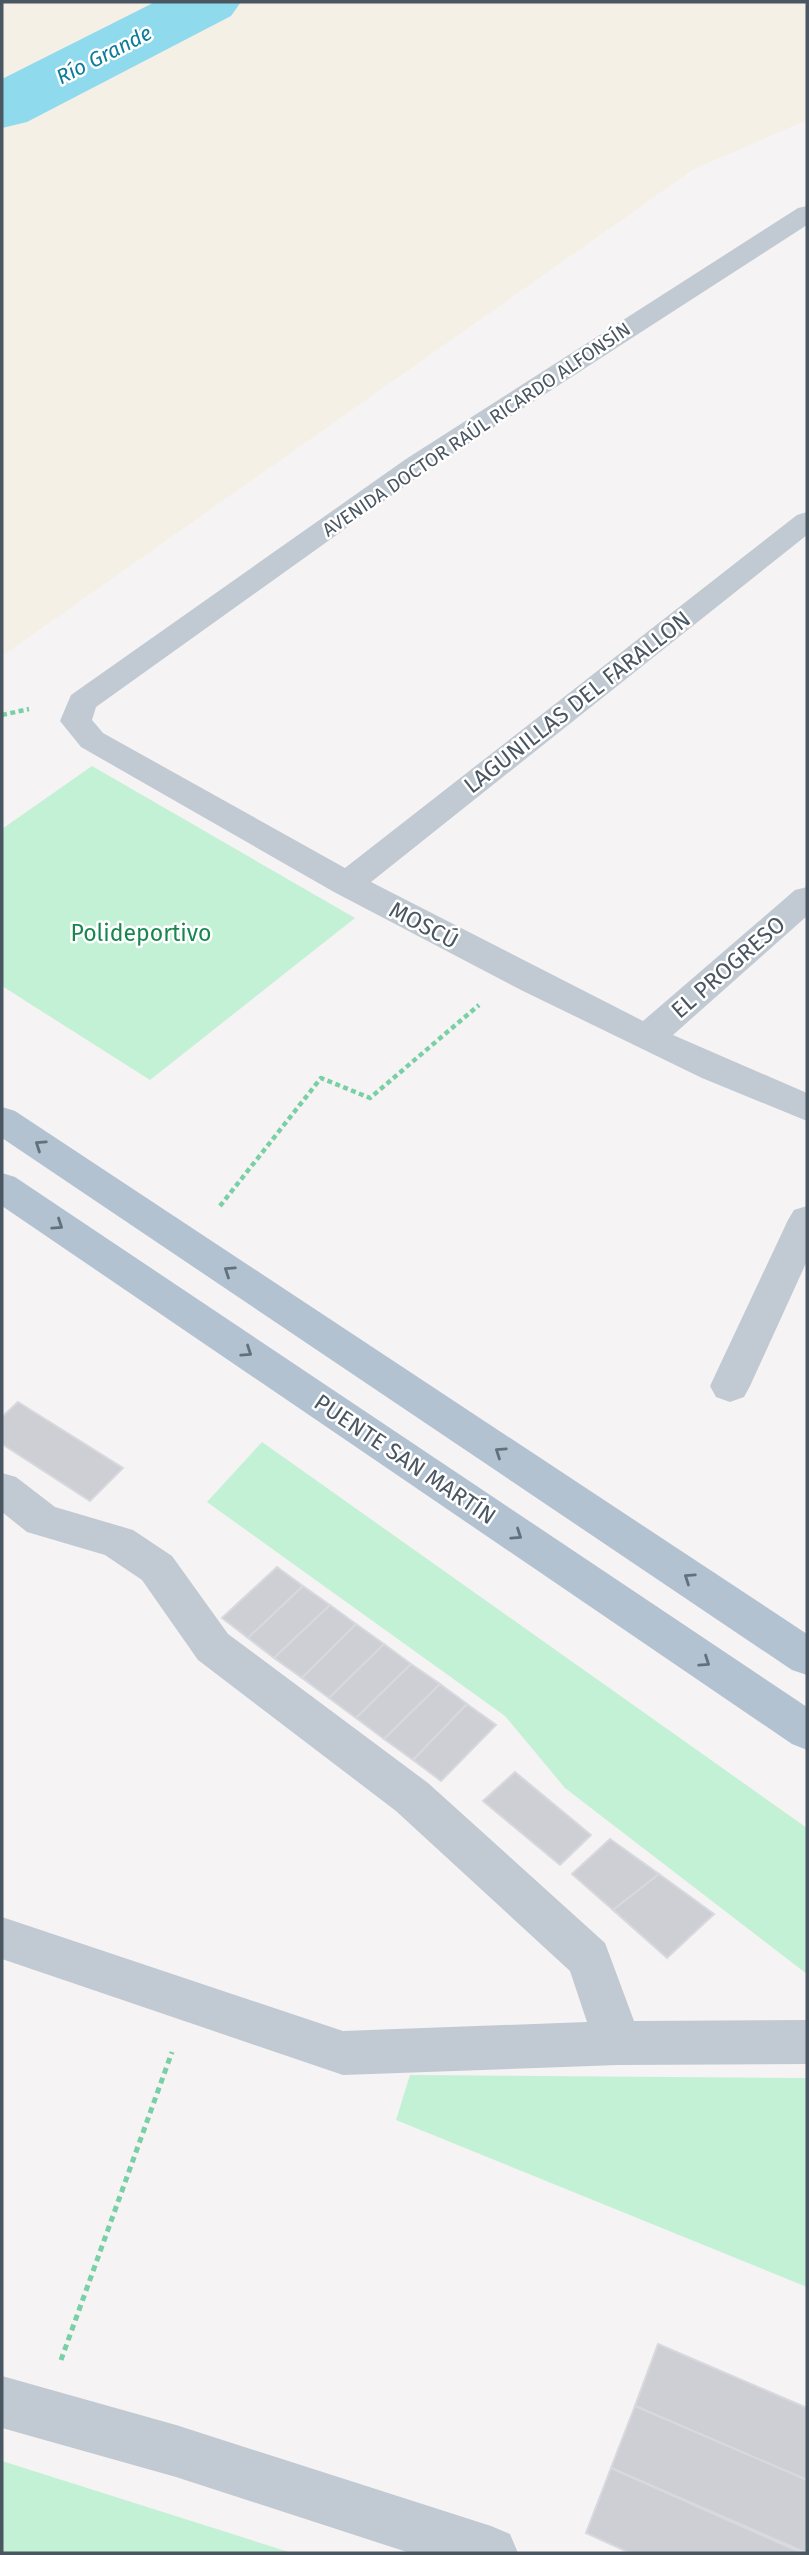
<svg xmlns="http://www.w3.org/2000/svg" width="809" height="2555" viewBox="0 0 809 2555" font-family="'Fira Sans',sans-serif">
<rect width="100%" height="100%" fill="#f5f3f3"/>
<!-- green -->
<g fill="#c3f1d5">
<path d="M92,766l263,152 -205,162 -148,-94v-157z"/>
<path d="M262,1442l545,386v146l-242,-186 -60,-72 -298,-214z"/>
<path d="M410,2075l397,3v209l-411,-167z"/>
<path d="M2,2461l290,92h-290z"/>
</g>
<!-- sand -->
<path fill="#f5f0e5" d="M2,2h805v118l-113,49 -692,487z"/>
<g fill="none" stroke-linecap="round" stroke-linejoin="round">
<!-- river -->
<path fill="#90daee" fill-rule="evenodd" d="M155,2h86l-10,14 -204,106 -25,6v-49z"/>
</g>
<!-- building -->
<g fill="#cdcfd5" stroke="#d7d9de" stroke-width="2">
<path d="M18,1402l105,66 -33,33 -88,-57v-27z"/>
<path d="M277,1567l26,19 -55,52 -26,-20z"/>
<path d="M303,1586l27,19 -56,53 -26,-20z"/>
<path d="M330,1605l26,19 -54,54 -28,-20z"/>
<path d="M356,1624l28,20 -55,54 -27,-20z"/>
<path d="M384,1644l27,20 -55,54 -27,-20z"/>
<path d="M411,1664l29,20 -56,55 -28,-21z"/>
<path d="M440,1684l27,20 -54,56 -29,-21z"/>
<path d="M467,1704l29,21 -55,56 -28,-21z"/>
<path d="M515,1772l76,63 -31,30 -77,-64z"/>
<path d="M610,1839l49,35 -46,36 -41,-36z"/>
<path d="M659,1874l55,40 -47,44 -54,-48z"/>
<path d="M658,2344l149,64v72l-172,-74z"/>
<path d="M635,2406l172,74v73l-196,-85z"/>
<path d="M611,2468l191,85h-172l-44,-20z"/>
</g>
<g fill="none" stroke-linecap="round" stroke-linejoin="round">
<!-- path-far1 -->
<g stroke="#7ad0a6" stroke-width="4.5" stroke-dasharray="5 3.5" stroke-linecap="butt">
<path d="M2,715l27,-6"/>
<path d="M220,1206l101,-128 49,20 109,-93"/>
</g>
<!-- path -->
<path stroke="#7ad0a6" stroke-width="5" stroke-dasharray="6 4.5" stroke-linecap="butt" d="M61,2360l111,-308"/>
<!-- minor -->
<g fill="#c1cad2" fill-rule="evenodd">
<path d="M807,206v19l-381,246 -330,236 -4,13 11,13 242,135 452,-353 10,-3v23l-436,347 272,139 152,-131 12,-3v29l-134,119 134,58v28l-105,-43 -181,-88 -187,-98 -253,-145 -21,-26 11,-26 335,-236 392,-251z"/>
<path d="M807,1206v55l-57,125 -6,11 -14,5 -14,-5 -6,-11 78,-166 6,-10z"/>
<path d="M2,1473l14,4 39,30 78,23 39,26 56,78 200,149 177,160 29,78 173,-1v44l-189,1 -275,10 -341,-116v-42l341,114 244,-9 -17,-51 -174,-160 -198,-151 -56,-80 -37,-25 -78,-23 -25,-20z"/>
<path d="M2,2376l174,49 315,101 19,8 8,19h-108l-234,-76 -174,-49z"/>
</g>
<!-- major -->
<g fill="#b3c2d1" fill-rule="evenodd">
<path d="M2,1107l13,4 792,523v41l-15,-5 -790,-532z"/>
<path d="M2,1173l13,4 792,530v43l-15,-6 -790,-538z"/>
</g>
</g>
<!-- one-way arrows -->
<defs><path id="oneway-chevron" d="M-2-3.5L2.5 0L-2 3.5" fill="none" stroke-width="1.6" stroke-linecap="round" stroke-linejoin="round" transform="scale(1.75)"/></defs>
<g stroke="#64717d">
<use href="#oneway-chevron" transform="translate(40 1145) rotate(-146)"/>
<use href="#oneway-chevron" transform="translate(58 1225) rotate(34)"/>
<use href="#oneway-chevron" transform="translate(229 1271) rotate(-146)"/>
<use href="#oneway-chevron" transform="translate(247 1352) rotate(34)"/>
<use href="#oneway-chevron" transform="translate(500 1452) rotate(-146)"/>
<use href="#oneway-chevron" transform="translate(517 1535) rotate(34)"/>
<use href="#oneway-chevron" transform="translate(689 1578) rotate(-146)"/>
<use href="#oneway-chevron" transform="translate(705 1662) rotate(34)"/>
</g>
<g text-anchor="middle" stroke-width="5" stroke-linejoin="round" paint-order="stroke">
<!-- far-street labels -->
<g font-size="19" fill="#4a5661" stroke="#fff">
<text transform="translate(476 429) rotate(-34)" y="7">AVENIDA DOCTOR RAÚL RICARDO ALFONSÍN</text>
</g>
<!-- far-water labels -->
<g font-size="21" font-style="italic" fill="#0c7c9b" stroke="#fff">
<text transform="translate(104 55) rotate(-27)" y="7">Río Grande</text>
</g>
<!-- street labels -->
<g font-size="23" fill="#4a5661" stroke="#fff">
<text transform="translate(577 702) rotate(-38)" y="8">LAGUNILLAS DEL FARALLON</text>
<text transform="translate(424 925) rotate(28)" y="8">MOSCÚ</text>
<text transform="translate(728 967) rotate(-41)" y="8">EL PROGRESO</text>
<text transform="translate(405 1459) rotate(34)" y="8">PUENTE SAN MARTÍN</text>
</g>
<!-- park labels -->
<g font-size="23" fill="#17864f" stroke="#fff">
<text x="141" y="941">Polideportivo</text>
</g>
</g>
<!-- border -->
<rect width="809" height="2555" fill="none" stroke="#4a5661" stroke-width="7"/>
</svg>
